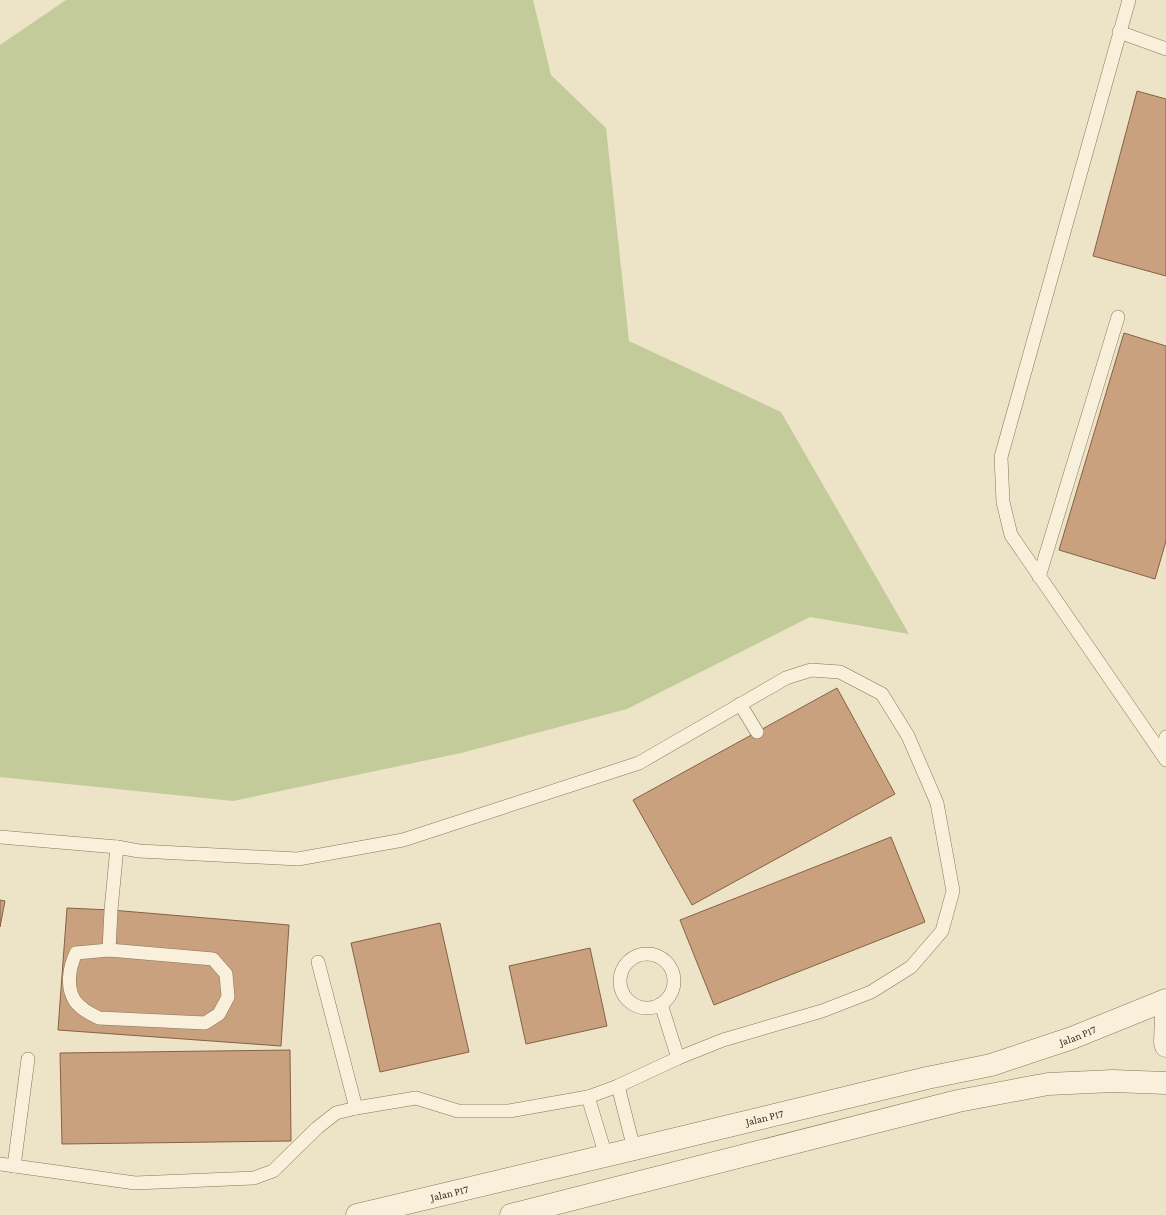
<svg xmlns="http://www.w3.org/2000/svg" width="1166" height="1215" viewBox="0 0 1166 1215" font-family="'Crimson Pro',serif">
<rect width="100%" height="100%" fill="#ede3c7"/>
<!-- green -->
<path fill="#c3cb9b" d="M66,0h467l18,75 55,53 23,213 152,71 128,222 -99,-17 -183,92 -166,44 -228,48 -233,-24v-732z"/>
<!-- building -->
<g fill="#c9a17e" stroke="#866144">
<path d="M1137,91l29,8v177l-73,-20z"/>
<path d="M1124,333l42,13v195l-11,38 -96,-29z"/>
<path d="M837,688l58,106 -203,111 -59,-105z"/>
<path d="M891,837l34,85 -211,83 -34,-85z"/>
<path d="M0,900l5,1 -5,26z"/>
<path d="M67,908l44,2 178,15 -8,121 -223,-16z"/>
<path d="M440,923l29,129 -89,20 -29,-129z"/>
<path d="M590,948l17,78 -81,18 -17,-78z"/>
<path d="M290,1050l1,91 -229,3 -2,-91z"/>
</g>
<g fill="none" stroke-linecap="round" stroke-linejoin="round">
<defs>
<g id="service">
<path d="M1129,0l-128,457 2,45 8,33 155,225"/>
<path d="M1119,32l47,17"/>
<path d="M1039,577l79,-260"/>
<path d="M740,704l17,28"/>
<path d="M1161,753l5,-16"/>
<path d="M0,837l117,10 22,4 159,8 105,-19 236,-77 147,-85 25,-8 29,2 42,22 26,42 29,67 16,88 -11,40 -31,36 -40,25 -49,19 -99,29 -45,18 -60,28 -30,11 -79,14h-51l-42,-13 -60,10 -20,5 -19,15 -44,43 -19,7 -119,5 -135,-19"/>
<path d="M109,950l104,9 13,15 2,23 -9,17 -14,9 -106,-5c-9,-4 -18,-9 -24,-17 -9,-14 -6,-33 1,-48z"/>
<path d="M109,950l2,-40 6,-63"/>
<circle cx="647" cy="981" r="27"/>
<path d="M318,962l38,146"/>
<path d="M661,1004l17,54"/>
<path d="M618,1086l16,63"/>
<path d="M588,1097l18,59"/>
<path d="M14,1166l14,-107"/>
</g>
<g id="tertiary">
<path d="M1166,1016l-1,26 1,4"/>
<path id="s1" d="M357,1215l277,-66 293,-71 64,-13 81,-27 94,-38"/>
<path d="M511,1215l447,-114 90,-17 65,-3 53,2"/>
</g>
</defs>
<!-- service casing -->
<use href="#service" stroke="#88765d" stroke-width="14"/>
<!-- tertiary casing -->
<use href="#tertiary" stroke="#88765d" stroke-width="23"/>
<!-- service -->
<use href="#service" stroke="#f8f0da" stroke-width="13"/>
<!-- tertiary -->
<use href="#tertiary" stroke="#f8f0da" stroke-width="22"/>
</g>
<g text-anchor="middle" stroke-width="3.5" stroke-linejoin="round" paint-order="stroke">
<!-- street labels -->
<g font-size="11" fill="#392d20" stroke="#f4edd6">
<text dy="4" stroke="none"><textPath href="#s1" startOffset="743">Jalan P17</textPath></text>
<text dy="4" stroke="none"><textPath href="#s1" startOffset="419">Jalan P17</textPath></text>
<text dy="4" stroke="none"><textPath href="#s1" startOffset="95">Jalan P17</textPath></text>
</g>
</g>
</svg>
